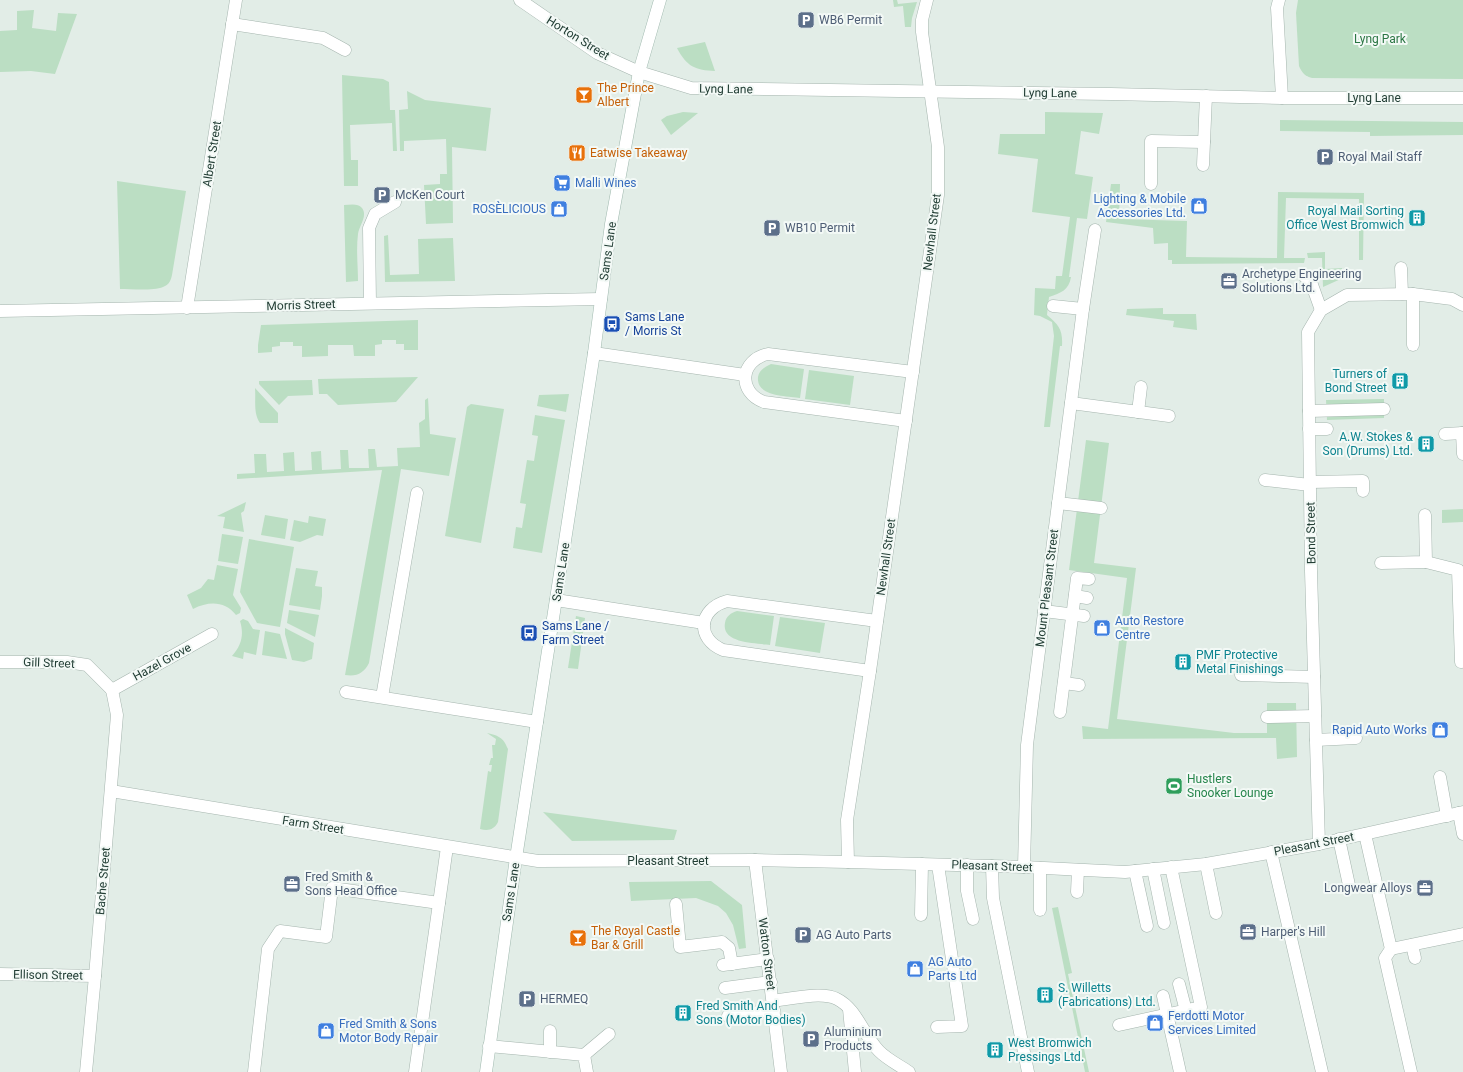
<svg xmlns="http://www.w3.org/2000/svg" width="1463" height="1072" viewBox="0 0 1463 1072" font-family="Roboto,sans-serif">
<rect width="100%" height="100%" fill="#e2ede7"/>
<!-- green -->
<g fill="#bbdec3">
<path d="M893,0h4l1,4 19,-2 -5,16 -1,9h-6l-2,-21 -9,1z"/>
<path d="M1298,0h165v79l-151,-1c-7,-2 -10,-5 -13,-12l-3,-53z"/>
<path d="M34,10l-2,18 24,3 2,-18 19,1 -22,60 -24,-3 -31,1v-41l17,-1v-19z"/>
<path d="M705,42l10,29c-20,-1 -28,-4 -38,-23z"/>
<path d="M342,75l41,4 6,3 1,28h5l2,41h-4l-1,-28 -42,2 1,35h7v26h-14z"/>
<path d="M407,91l18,9 66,8 -5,43 -34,-4 1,76 -27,1 -2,-39 16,-1v-10h7l-1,-35 -42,2v10h-4l-1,-41 9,-1z"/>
<path d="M683,112l15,1 -27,22 -10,-15 6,-4z"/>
<path d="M1045,112l58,1 -4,21 -18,-3 -6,43 18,3 -6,42 -10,-1 -8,59h2c-2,13 -10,16 -22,20l-2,18c12,10 16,15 15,31h-2l-10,81h-6l10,-91 -2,-14 -12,-6 -6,-1 1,-27 20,1 1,-13h6l8,-59 -38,-5 6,-53 -40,-5 2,-20h45z"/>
<path d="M1280,120l183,2v13l-93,1v-4l-90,-1z"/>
<path d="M117,181l69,10 -14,84c-1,5 -3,10 -9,12 -10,4 -32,2 -43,2z"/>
<path d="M1111,184h9l-1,35 68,2 -1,36 91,1 1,-66 86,1 -1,67h-4v-61l-73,-1 -2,60h21l-1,5 -132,1v-4h-4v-17l-14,1 -1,-16 -47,-6z"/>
<path d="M344,205c6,0 14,-2 18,3 6,8 -3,18 -4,26 -2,16 0,32 0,47l-12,1z"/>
<path d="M388,235l2,40 29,-1 -1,-35 35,-1 2,43 -70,1 -1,-46z"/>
<path d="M1325,252v17l17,-1 1,10 -20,9 -1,-29h-14l-1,-5z"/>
<path d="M1163,308v6h33l1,16 -24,-3 1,-6 -48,-6 1,-6z"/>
<path d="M418,320v30h-14v-6h-8v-4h-14v4l-7,1v11h-21l-1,-11h-25v11l-26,1v-11h-9v-4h-13v4l-8,1v5l-14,1v-8l3,-20z"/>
<path d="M771,364l33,5 -4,29c-13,-2 -44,-1 -42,-21 1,-7 7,-10 13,-13z"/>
<path d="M809,370l45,6 -4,29 -45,-6z"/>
<path d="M418,377l-22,25 -58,3 -11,-11h-8l-1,-15z"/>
<path d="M312,380l1,15 -25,1 -9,9 -20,-21v-3z"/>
<path d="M255,388l23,25v10h-18c-7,-10 -4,-23 -5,-35z"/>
<path d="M569,394l-3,18 -29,-6 2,-11z"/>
<path d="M428,398l2,36 26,4 -7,38 -48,-7 -32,194c-5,10 -12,14 -24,12l37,-205 -145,9v-5l18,-1 -1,-19h12l1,18 17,-1 -1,-18 11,-1 1,19 17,-1 -1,-18 10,-1 1,19 19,-1 -1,-19h8l1,18h20l-1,-19h7l2,18 21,-1 -1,-18 23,-1 -1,-24 6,-4v-19z"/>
<path d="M1384,399v19l-57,2 -1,-20z"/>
<path d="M471,404l33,5 -23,134 -36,-7 22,-129z"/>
<path d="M535,415l30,5 -23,133 -29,-5 3,-21 6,1 4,-24 -6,-1 7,-43 7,1 4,-25 -6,-1z"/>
<path d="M1086,440l23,3 -15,120 42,5 -19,151 117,14h33v-30h29l1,54 -20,2 -1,-21 -193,1 -1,-13 26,3 19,-151 -58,-8z"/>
<path d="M246,502l-2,9 -3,2 3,19 -21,-4 2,-11 -8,-1z"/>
<path d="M1463,509v13l-21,1v-13z"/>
<path d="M265,515l23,4 -3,20 -24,-4z"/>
<path d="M309,516l17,3 -3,17 -6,-1 -17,7 -10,-2 4,-20 14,3z"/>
<path d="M222,534l21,3 -5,27 -20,-3z"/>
<path d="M249,539l45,8 -14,80 -23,-4 -17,-31z"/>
<path d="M217,565l21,4 -5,26 8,13 -1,5 -4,2c-11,-14 -27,-14 -43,-6l-6,-14 14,-7 7,-9 6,1z"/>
<path d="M296,568l22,3 -3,15 7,1v9l-2,14 -31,-5z"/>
<path d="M289,610l30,5 -4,22 -28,-14z"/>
<path d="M737,611l37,5 -4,29c-13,-2 -49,-1 -45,-22 1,-7 6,-10 12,-12z"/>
<path d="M576,616l9,2 -7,51 -10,-1z"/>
<path d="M780,617l45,6 -5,30 -45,-7z"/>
<path d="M243,619l5,2 5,8 7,1 -4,25 -12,-3 -1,7 -11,-3c10,-11 12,-22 8,-35z"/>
<path d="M285,628l29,15 -2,16 -8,3 -12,-2 -7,-26z"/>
<path d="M265,631l15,3 7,25 -25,-4z"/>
<path d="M487,733c12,3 16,4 21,16l-10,73c-4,8 -10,9 -18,7l8,-58 3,1 1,-7h-3l2,-7h2l-1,-13h3l1,-6z"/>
<path d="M543,812l134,18 -3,10 -102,1z"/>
<path d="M711,881l31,24 4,43 -7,1 -6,-24 -7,-12 -8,-7 -22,-8 -65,3 -2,-19z"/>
<path d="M1058,907l14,66 -4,1 21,98h-4l-33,-164z"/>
</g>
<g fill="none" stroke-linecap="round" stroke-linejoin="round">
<defs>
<g id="lane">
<path d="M232,24l91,14 22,12"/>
<path d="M1203,165l3,-69"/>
<path d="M1151,184v-43l53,1"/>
<path d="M1401,268l1,26"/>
<path d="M1305,277l6,5 10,28"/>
<path d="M1413,294v51"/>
<path d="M1071,403l98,13"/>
<path d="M1309,411l75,-2"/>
<path d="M1138,412l3,-25"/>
<path d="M1309,429h18"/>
<path d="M1462,433l1,21"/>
<path d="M1445,434l18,-1"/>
<path d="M1265,480l45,5"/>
<path d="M1310,482l53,-1v10"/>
<path d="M1058,503l43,5"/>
<path d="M1426,562l32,8 3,92"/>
<path d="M1381,563l45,-1 -1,-47"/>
<path d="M1075,596l12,2"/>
<path d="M1044,611l40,5"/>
<path d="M1241,675l73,2"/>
<path d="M1064,683l15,2"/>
<path d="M346,692l191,30"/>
<path d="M382,697l35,-204"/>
<path d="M1060,712l17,-134 12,1"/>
<path d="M1267,717l48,-1"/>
<path d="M1316,740l40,-2"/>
<path d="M1440,777l7,39"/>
<path d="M1459,813l4,21"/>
<path d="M1365,834l26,115 72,-15"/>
<path d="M1339,839l10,46"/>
<path d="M1271,852l51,220"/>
<path d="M1206,864l10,49"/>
<path d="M967,865v26l6,28"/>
<path d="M992,866l1,32 35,174"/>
<path d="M1153,869l11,54"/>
<path d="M1135,871l12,55"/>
<path d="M1077,892l1,-22"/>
<path d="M676,904l4,43 42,-5 7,6 3,16"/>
<path d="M1040,910v-42"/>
<path d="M921,915l1,-51"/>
<path d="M1412,945l3,13"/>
<path d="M1391,949l-6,9 26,114"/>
<path d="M723,965l45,-6"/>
<path d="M1179,984l7,27"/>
<path d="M725,988l46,-6"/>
<path d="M1163,996l17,76"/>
<path d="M773,1001c16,-2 49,-10 64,-2 20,10 26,36 42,52 9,9 20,14 30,21"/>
<path d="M849,1009l6,63"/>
<path d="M728,1016l46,-6"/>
<path d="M1119,1025l82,-18 -30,-140"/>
<path d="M937,1027l25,-1 -24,-161"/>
<path d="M550,1031v21"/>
<path d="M489,1046l95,9 3,17"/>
<path d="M584,1055l25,-21"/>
<path d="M254,1072l14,-123 12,-18 46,6 6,-49 107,15"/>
<path d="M415,1072l32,-225"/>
</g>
<g id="street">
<path d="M520,0l77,53 42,19 52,16 420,6 171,4h181"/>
<path d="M1279,0l-2,8 5,90"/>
<path d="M370,303l-1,-75 6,-14 20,-12"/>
<path d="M1053,306l30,3"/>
<path d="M187,308l49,-308"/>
<path d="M0,311l601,-12"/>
<path d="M594,353l151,22"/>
<path d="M906,421l-142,-19c-27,-10 -24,-42 4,-48l145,18"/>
<path d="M556,600l148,23"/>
<path d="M0,662h67l20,3 25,25"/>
<path d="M870,671l-147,-21c-27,-11 -25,-41 4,-49l150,20"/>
<path d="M112,690l100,-56"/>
<path d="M111,791l427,70 217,-1 93,2 176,5 101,5 81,-8 113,-20 144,-32"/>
<path d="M1319,844l-8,-273 -3,-239 13,-22 26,-15 66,-1 39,5 11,6"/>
<path d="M755,860l26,212"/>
<path d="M848,862l-1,-42 23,-149 68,-476v-48l-16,-115v-12l5,-20"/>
<path d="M1024,867l3,-122 56,-436 12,-79"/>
<path d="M0,974l95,2"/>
<path d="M86,1072l9,-96 22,-261 -5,-25"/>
</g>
<path id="secondary" d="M486,1072l30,-214 78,-505 17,-129 28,-152 21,-72"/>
</defs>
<!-- lane casing -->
<use href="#lane" stroke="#a5b5ae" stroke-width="13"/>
<!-- street casing -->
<use href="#street" stroke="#a5b5ae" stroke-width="13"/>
<!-- secondary casing -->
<use href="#secondary" stroke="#a0b9af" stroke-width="13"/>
<!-- lane -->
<use href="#lane" stroke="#fff" stroke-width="12"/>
<!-- street -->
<use href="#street" stroke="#fff" stroke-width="12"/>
<!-- secondary -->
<use href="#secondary" stroke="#fff" stroke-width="12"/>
</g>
<!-- icons -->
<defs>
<symbol id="parking-square" viewBox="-11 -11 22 22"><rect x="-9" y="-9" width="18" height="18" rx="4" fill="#5c6f8a" stroke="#f3f9f6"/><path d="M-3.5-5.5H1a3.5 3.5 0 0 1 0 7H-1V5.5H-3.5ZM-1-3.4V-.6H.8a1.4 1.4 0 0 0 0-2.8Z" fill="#fff"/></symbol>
<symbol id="bar-square" viewBox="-11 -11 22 22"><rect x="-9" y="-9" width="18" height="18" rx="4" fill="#e8710a" stroke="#f3f9f6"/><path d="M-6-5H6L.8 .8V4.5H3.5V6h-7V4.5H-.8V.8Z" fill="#fff"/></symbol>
<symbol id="restaurant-square" viewBox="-11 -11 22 22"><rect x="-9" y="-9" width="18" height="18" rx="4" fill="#e8710a" stroke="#f3f9f6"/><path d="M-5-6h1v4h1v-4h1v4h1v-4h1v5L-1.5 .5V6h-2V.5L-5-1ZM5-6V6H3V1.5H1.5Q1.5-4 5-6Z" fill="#fff"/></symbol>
<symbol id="supermarket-square" viewBox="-11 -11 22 22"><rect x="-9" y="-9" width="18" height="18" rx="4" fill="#3f7fe0" stroke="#f3f9f6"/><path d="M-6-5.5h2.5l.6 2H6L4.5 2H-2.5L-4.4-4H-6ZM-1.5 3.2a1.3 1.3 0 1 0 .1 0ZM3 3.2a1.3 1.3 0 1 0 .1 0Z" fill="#fff"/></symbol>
<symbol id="shop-square" viewBox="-11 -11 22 22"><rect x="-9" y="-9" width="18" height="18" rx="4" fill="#3f7fe0" stroke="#f3f9f6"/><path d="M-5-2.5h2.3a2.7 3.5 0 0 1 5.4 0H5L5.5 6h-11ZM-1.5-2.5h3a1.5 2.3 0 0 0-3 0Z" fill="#fff"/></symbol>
<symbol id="building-square" viewBox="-11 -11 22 22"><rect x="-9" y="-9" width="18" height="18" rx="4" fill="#0f9aa8" stroke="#f3f9f6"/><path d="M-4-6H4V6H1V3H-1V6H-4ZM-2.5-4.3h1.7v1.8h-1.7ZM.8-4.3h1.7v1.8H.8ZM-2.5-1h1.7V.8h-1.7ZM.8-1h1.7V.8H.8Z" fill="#fff"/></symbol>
<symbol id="office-square" viewBox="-11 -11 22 22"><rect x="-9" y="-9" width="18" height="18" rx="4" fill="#5c6f8a" stroke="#f3f9f6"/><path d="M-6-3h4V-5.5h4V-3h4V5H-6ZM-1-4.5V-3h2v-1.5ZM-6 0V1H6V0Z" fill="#fff"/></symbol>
<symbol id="bus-square" viewBox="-11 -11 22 22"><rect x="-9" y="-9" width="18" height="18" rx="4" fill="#1a4fb4" stroke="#f3f9f6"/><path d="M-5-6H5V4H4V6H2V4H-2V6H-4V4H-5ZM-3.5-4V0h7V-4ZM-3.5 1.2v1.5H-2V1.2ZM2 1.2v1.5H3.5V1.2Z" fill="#fff"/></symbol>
<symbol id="stadium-square" viewBox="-11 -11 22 22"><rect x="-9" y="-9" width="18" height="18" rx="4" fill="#2e9e5b" stroke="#f3f9f6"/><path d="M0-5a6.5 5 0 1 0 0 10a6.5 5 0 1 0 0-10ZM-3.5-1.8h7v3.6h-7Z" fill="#fff"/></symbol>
</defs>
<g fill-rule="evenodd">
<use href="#parking-square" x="796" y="10" width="20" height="20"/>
<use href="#bar-square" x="574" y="85" width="20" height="20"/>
<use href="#restaurant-square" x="567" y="143" width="20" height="20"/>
<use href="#parking-square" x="1315" y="147" width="20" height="20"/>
<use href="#supermarket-square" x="552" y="173" width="20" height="20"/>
<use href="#parking-square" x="372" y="185" width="20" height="20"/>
<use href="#shop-square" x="1189" y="196" width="20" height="20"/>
<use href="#shop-square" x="549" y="199" width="20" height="20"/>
<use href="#building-square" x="1407" y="208" width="20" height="20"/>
<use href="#parking-square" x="762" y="218" width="20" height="20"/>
<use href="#office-square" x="1219" y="271" width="20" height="20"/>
<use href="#bus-square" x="602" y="314" width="20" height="20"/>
<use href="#building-square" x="1390" y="371" width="20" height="20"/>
<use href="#building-square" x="1416" y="434" width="20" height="20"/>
<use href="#shop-square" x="1092" y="618" width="20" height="20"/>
<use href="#bus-square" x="519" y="623" width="20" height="20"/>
<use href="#building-square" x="1173" y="652" width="20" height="20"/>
<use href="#shop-square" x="1430" y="720" width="20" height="20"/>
<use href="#stadium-square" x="1164" y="776" width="20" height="20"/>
<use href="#office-square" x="282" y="874" width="20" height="20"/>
<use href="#office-square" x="1415" y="878" width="20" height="20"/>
<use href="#office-square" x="1238" y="922" width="20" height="20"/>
<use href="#parking-square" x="793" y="925" width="20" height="20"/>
<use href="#bar-square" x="568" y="928" width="20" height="20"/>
<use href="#shop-square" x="905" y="959" width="20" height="20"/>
<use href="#building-square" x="1035" y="985" width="20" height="20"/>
<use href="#parking-square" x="517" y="989" width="20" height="20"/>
<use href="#building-square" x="673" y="1003" width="20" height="20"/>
<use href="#shop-square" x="1145" y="1013" width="20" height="20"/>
<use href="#shop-square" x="316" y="1021" width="20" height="20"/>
<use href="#parking-square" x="801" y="1029" width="20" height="20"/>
<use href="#building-square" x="985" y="1040" width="20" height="20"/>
</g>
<g text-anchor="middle" stroke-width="4" stroke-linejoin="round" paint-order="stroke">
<!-- service labels -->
<g font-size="12" fill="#4e5e75" stroke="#f3f9f6" text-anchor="start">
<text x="819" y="24">WB6 Permit</text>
<text x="1338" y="161">Royal Mail Staff</text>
<text x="395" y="199">McKen Court</text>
<text x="785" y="232">WB10 Permit</text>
<text x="1242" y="278">Archetype Engineering<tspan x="1242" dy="14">Solutions Ltd.</tspan></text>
<text x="305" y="881">Fred Smith &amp;<tspan x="305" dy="14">Sons Head Office</tspan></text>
<text x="1412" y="892" text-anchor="end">Longwear Alloys</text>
<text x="1261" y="936">Harper's Hill</text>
<text x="816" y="939">AG Auto Parts</text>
<text x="540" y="1003">HERMEQ</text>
<text x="824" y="1036">Aluminium<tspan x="824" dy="14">Products</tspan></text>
</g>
<!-- street labels -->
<g font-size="12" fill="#223e35" stroke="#f3f9f6">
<text transform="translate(578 38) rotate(32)" y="4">Horton Street</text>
<text transform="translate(726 89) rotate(1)" y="4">Lyng Lane</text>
<text transform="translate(1050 93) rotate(1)" y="4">Lyng Lane</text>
<text x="1374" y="102">Lyng Lane</text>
<text transform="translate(212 154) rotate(-81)" y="4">Albert Street</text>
<text transform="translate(932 232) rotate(-83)" y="4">Newhall Street</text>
<text transform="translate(608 251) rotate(-82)" y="4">Sams Lane</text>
<text transform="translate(301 305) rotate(-2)" y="4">Morris Street</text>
<text transform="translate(1311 533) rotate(-91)" y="4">Bond Street</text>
<text transform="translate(886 557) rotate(-82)" y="4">Newhall Street</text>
<text transform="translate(561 572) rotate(-81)" y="4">Sams Lane</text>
<text transform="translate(1047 588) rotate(-83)" y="4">Mount Pleasant Street</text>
<text transform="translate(162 662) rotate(-29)" y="4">Hazel Grove</text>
<text transform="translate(49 663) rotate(2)" y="4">Gill Street</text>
<text transform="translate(313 825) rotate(9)" y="4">Farm Street</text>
<text transform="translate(1314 844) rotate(-11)" y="4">Pleasant Street</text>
<text x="668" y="865">Pleasant Street</text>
<text transform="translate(992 866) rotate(2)" y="4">Pleasant Street</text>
<text transform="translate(103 881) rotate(-85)" y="4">Bache Street</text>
<text transform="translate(511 892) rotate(-81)" y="4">Sams Lane</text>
<text transform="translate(767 954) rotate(83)" y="4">Watton Street</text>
<text transform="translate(48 975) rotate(1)" y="4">Ellison Street</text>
</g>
<!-- park labels -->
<g font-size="12" fill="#2b7644" stroke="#f3f9f6">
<text x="1380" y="43">Lyng Park</text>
</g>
<!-- food labels -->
<g font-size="12" fill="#c56008" stroke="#f3f9f6" text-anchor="start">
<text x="597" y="92">The Prince<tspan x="597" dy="14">Albert</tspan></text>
<text x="590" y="157">Eatwise Takeaway</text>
<text x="591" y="935">The Royal Castle<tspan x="591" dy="14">Bar &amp; Grill</tspan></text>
</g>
<!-- shop labels -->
<g font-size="12" fill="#366cbe" stroke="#f3f9f6" text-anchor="start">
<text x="575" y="187">Malli Wines</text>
<text x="1186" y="203" text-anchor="end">Lighting &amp; Mobile<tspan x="1186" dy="14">Accessories Ltd.</tspan></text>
<text x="546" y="213" text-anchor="end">ROSÈLICIOUS</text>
<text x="1115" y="625">Auto Restore<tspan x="1115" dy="14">Centre</tspan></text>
<text x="1427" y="734" text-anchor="end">Rapid Auto Works</text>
<text x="928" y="966">AG Auto<tspan x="928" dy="14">Parts Ltd</tspan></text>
<text x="1168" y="1020">Ferdotti Motor<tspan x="1168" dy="14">Services Limited</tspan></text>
<text x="339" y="1028">Fred Smith &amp; Sons<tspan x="339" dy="14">Motor Body Repair</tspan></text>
</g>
<!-- culture labels -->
<g font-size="12" fill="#0d838f" stroke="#f3f9f6" text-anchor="start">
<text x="1404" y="215" text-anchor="end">Royal Mail Sorting<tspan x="1404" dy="14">Office West Bromwich</tspan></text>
<text x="1387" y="378" text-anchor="end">Turners of<tspan x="1387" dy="14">Bond Street</tspan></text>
<text x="1413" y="441" text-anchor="end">A.W. Stokes &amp;<tspan x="1413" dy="14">Son (Drums) Ltd.</tspan></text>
<text x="1196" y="659">PMF Protective<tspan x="1196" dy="14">Metal Finishings</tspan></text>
<text x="1058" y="992">S. Willetts<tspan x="1058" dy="14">(Fabrications) Ltd.</tspan></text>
<text x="696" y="1010">Fred Smith And<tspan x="696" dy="14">Sons (Motor Bodies)</tspan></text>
<text x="1008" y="1047">West Bromwich<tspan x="1008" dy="14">Pressings Ltd.</tspan></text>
</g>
<!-- transit labels -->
<g font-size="12" fill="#164399" stroke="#f3f9f6" text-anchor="start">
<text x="625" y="321">Sams Lane<tspan x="625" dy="14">/ Morris St</tspan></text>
<text x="542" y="630">Sams Lane /<tspan x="542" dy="14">Farm Street</tspan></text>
</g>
<!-- leisure labels -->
<g font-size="12" fill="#27864d" stroke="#f3f9f6" text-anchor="start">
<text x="1187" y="783">Hustlers<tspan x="1187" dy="14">Snooker Lounge</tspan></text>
</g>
</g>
</svg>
